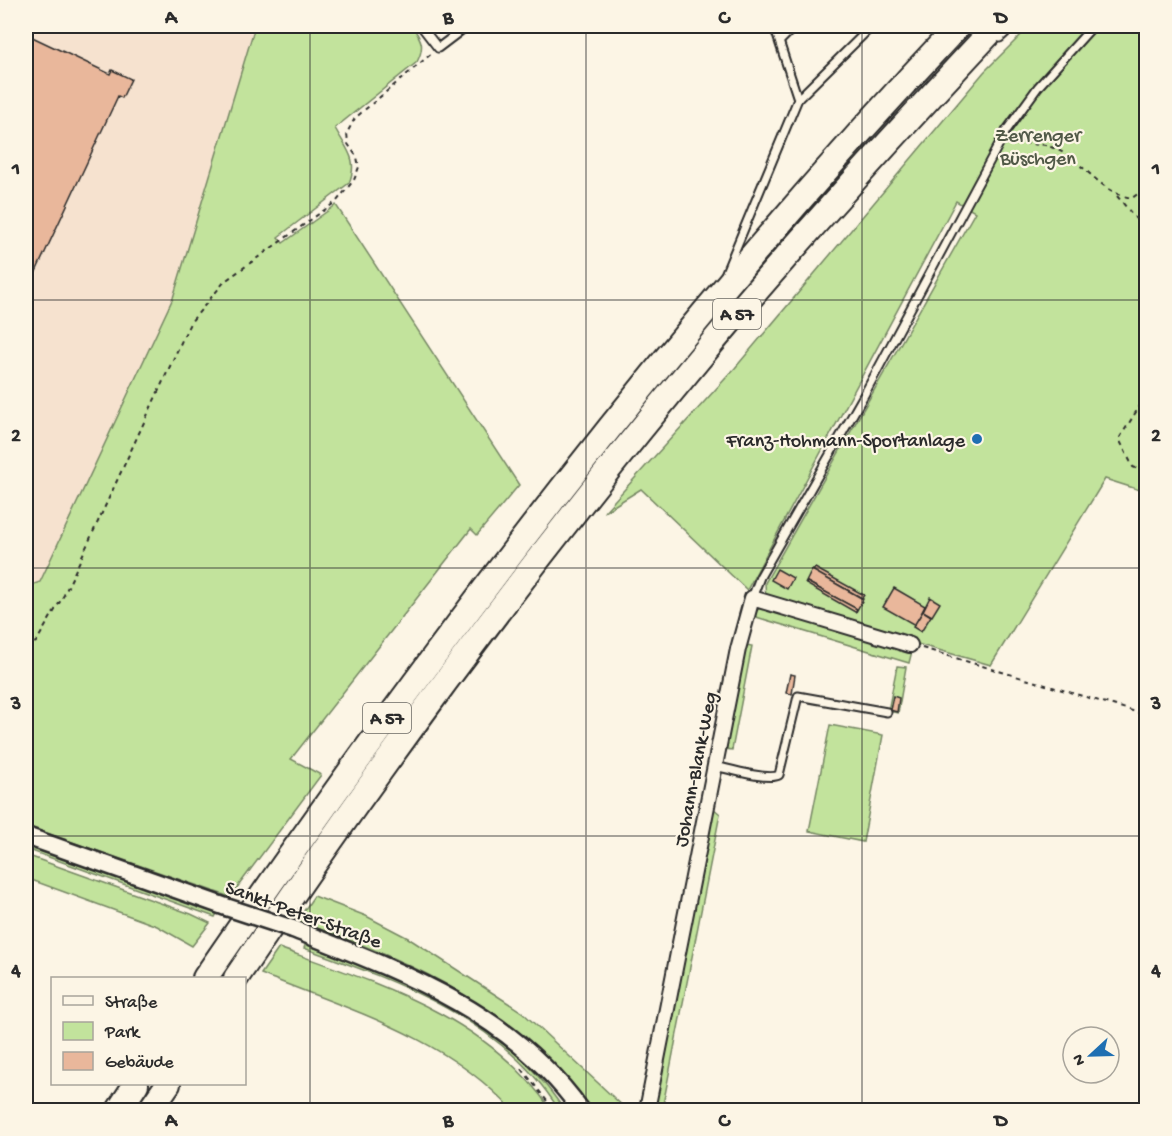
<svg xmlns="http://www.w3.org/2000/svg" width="1172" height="1136" viewBox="0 0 1172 1136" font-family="'Gochi Hand',sans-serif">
<rect width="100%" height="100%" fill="#fcf5e5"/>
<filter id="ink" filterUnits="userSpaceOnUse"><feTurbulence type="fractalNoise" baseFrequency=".0167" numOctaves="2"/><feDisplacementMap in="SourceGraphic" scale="12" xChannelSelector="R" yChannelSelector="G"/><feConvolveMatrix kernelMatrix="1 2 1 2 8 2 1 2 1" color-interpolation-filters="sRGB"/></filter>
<g filter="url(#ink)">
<!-- built -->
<path fill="#f6e2cf" d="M26,26h229l-82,272 -133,284 -14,5z"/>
<!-- green -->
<g fill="#c2e39c" stroke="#768764" stroke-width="1.5">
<path d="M255,26h157c10,14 13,20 5,36l-82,66c11,21 24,31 14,55l-71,54 5,6 53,-38 183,280 -42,50 -6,-6 -180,230 30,16 -91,122 -204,-71v-239l14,-5 133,-284z"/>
<path d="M1030,26h116v466l-41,-13 -114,186 -77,-22 -5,20 -156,-47 13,-17 -1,-16 210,-371 -19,-11 -209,389 -106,-101 -37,23 131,-144 249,-296z"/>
<path d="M746,645l6,1 -20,104 -7,-1z"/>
<path d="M897,666l9,1 -8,46 -10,-2z"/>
<path d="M830,725l53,10 -20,107 -54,-11z"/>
<path d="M713,808l7,6 -58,296h-9z"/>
<path d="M26,844l192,68 -3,5 -189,-68z"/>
<path d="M26,855l165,59 19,9 -18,23 -35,-20 -131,-48z"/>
<path d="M314,896l52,20 42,22 114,74 105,98h-39c-70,-103 -180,-151 -291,-189z"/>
<path d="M306,943c98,31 201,79 258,167h-5c-55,-90 -161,-128 -255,-162z"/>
<path d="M279,948c100,36 209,69 272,162h-39c-66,-73 -162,-100 -251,-136z"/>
</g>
<!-- building -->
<g fill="#e9b79b" stroke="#2b2b2b" stroke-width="1.5">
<path d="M26,34l84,40 2,-4 19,9 -9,19 -4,-2 -92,197z"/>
<path d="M815,568l49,27 -2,3 -49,-27z"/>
<path d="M777,569l16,9 -6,11 -16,-9z"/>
<path d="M812,570l51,29 -7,13 1,-3 -50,-27 -2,2z"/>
<path d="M807,582l50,27 -2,3 -49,-28z"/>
<path d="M894,588l31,18 -10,19 -32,-18z"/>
<path d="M930,597l10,6 -8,13 -9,-5z"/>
<path d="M923,611l8,5 -10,16 -8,-5z"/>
<path d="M790,674l5,1 -3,19 -6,-1z"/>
<path d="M893,696l6,2 -2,14 -7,-2z"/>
</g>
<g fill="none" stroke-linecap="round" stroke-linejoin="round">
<defs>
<g id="service">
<path d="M421,26l17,22 29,-22"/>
<path d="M774,26l24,73"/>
<path d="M1000,38l13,-12"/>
<path d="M780,41l15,-15"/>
<path d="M726,272l72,-173 74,-73"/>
<path d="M752,598l8,-21 104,-182 142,-264 32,-44 55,-61"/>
<path d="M715,766c14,3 53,15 64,9l19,-79 89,16"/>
</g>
<path id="minor" d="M647,1110l91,-461 14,-51 158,47"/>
<g id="tertiary">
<path d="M26,836l200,71"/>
<path d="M293,929c109,43 217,82 288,181"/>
</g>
<g id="motorway">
<path d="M205,978c229,-334 474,-657 753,-952"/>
<path d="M236,978c145,-215 300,-424 466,-623 94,-113 194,-222 294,-329"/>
<path d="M119,1110l17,-26"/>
<path d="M150,1110l18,-26"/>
</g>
</defs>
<!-- service casing -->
<use href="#service" stroke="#2b2b2b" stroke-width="11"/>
<!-- minor casing -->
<use href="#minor" stroke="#2b2b2b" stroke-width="18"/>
<!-- tertiary casing -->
<use href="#tertiary" stroke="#2b2b2b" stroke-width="21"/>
<!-- motorway casing -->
<use href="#motorway" stroke="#2b2b2b" stroke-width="28"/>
<!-- path -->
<g stroke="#2b2b2b" stroke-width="2" stroke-dasharray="4.5 4.5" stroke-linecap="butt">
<path d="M1016,138c17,11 20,3 35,9 31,11 48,46 81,51l14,-10"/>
<path d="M1117,196l29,35"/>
<path d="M1146,396l-27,43 14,28 13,5"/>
<path d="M26,647l10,-5 28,-47 126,-272 35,-42 112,-80 17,-21 5,-13 -2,-10 -9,-13 -1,-11 8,-15 76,-64"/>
<path d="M922,648l224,67"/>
<path d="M522,1069l32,41"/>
</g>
<!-- service -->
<use href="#service" stroke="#fcf5e5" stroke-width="7"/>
<!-- minor -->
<use href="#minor" stroke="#fcf5e5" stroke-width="14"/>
<!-- tertiary -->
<use href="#tertiary" stroke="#fcf5e5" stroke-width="16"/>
<!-- motorway -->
<use href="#motorway" stroke="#fcf5e5" stroke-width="24"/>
<defs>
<path id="tertiary-bridge" d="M226,907l67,22"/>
</defs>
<!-- tertiary-bridge casing -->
<use href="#tertiary-bridge" stroke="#2b2b2b" stroke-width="21" stroke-linecap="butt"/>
<!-- tertiary-bridge -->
<use href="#tertiary-bridge" stroke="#fcf5e5" stroke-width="16"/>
</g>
</g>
<!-- grid -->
<path fill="none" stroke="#2b2b2b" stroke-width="1.5" stroke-opacity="0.55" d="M310,26v1084M586,26v1084M862,26v1084M26,300h1120M26,568h1120M26,836h1120"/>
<!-- markers -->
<circle fill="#1f6fb2" stroke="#fcf5e5" stroke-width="2" cx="977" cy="439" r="6"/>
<g text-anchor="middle" stroke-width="4.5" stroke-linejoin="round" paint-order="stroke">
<!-- shield labels -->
<g fill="#fcf5e5" stroke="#6a6863" stroke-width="1.5">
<rect x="713" y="299" width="48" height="30" rx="4.5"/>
<rect x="363" y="703" width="48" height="30" rx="4.5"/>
</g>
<g font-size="18" font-weight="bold" fill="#2b2b2b">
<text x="737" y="320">A 57</text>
<text x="387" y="724">A 57</text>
</g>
<!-- park labels -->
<g font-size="20" fill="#515947" stroke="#fcf5e5">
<text x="1038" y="141">Zerrenger<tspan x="1038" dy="23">Büschgen</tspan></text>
</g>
<!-- poi labels -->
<g font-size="20" fill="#2b2b2b" stroke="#fcf5e5" text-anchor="end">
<text x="965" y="446">Franz-Hohmann-Sportanlage</text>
</g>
<!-- street labels -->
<g font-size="20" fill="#2b2b2b" stroke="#fcf5e5">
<text transform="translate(694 769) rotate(-79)" y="7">Johann-Blank-Weg</text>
<text transform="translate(304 913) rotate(20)" y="7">Sankt-Peter-Straße</text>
</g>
</g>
<!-- margin -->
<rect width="1172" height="1136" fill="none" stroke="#fcf5e5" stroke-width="66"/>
<!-- legend -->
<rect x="51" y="977" width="195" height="108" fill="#fcf5e5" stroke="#a8a49b" stroke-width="1.5"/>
<rect x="63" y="996" width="30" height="9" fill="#fcf5e5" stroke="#a8a49b" stroke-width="1.5"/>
<text x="105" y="1007" font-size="18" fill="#2b2b2b">Straße</text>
<rect x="63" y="1022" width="30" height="18" fill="#c2e39c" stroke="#a8a49b" stroke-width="1.5"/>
<text x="105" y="1037" font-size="18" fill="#2b2b2b">Park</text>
<rect x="63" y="1052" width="30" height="18" fill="#e9b79b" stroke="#a8a49b" stroke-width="1.5"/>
<text x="105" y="1067" font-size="18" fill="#2b2b2b">Gebäude</text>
<!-- north arrow -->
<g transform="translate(1091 1055) rotate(248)"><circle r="28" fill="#fcf5e5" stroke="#a8a49b" stroke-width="1.5"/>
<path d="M0-4.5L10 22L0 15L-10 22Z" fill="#1f6fb2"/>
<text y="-9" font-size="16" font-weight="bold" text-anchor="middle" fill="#2b2b2b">N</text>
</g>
<rect x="33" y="33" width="1106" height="1070" fill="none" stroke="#2b2b2b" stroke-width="2"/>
<g font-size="20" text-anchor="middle" font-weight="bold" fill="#2b2b2b">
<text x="171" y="23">A</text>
<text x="448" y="23">B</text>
<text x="724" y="23">C</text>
<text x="1001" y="23">D</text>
<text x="16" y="174">1</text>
<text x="1156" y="174">1</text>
<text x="16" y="441">2</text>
<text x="1156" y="441">2</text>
<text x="16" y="709">3</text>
<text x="1156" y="709">3</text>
<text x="16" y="976">4</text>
<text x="1156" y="976">4</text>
<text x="171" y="1126">A</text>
<text x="448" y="1126">B</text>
<text x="724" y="1126">C</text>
<text x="1001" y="1126">D</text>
</g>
</svg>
